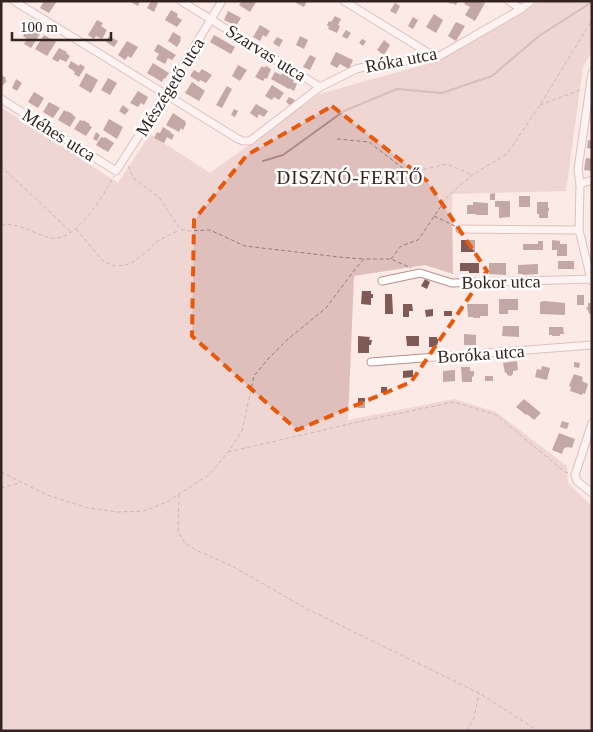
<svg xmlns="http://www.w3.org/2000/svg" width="593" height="732" viewBox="0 0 593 732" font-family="Georgia,serif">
<rect width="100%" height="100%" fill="#fceae7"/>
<!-- green -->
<path fill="#dfbfbb" d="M539,1h53v51l-9,15 -17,124 -114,3 1,80 -28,-9 -71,11 -6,144 106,-21 42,13 71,54 1,17 24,23v225h-591v-624l117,76 32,-49 60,39 109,-79 119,-33 85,-48z"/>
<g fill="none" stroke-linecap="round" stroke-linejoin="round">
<!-- stream -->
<path stroke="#ad8984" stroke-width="2" d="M263,161l20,-6 61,-44 53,-22 45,4 50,-17 47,-40 53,-34"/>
</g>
<!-- building -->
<g fill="#805a56">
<path d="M41,1h16l-8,12 -9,-5 3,-5z"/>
<path d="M129,1h11l-2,5z"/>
<path d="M151,1h4l3,2 -4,9 -7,-4z"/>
<path d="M242,1h13l1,1 -6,10 -11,-7z"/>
<path d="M297,1h10l-3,6 -8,-4z"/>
<path d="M446,1h12l-2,4 -4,-2 -1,1z"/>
<path d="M466,1h15l4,2 -10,18 -10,-6 5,-8 -6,-3z"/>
<path d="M395,3l5,3 -4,8 -6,-3z"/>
<path d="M171,10l7,4 -1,3 5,3 -5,7 -12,-7z"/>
<path d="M228,11l13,7 -5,8 -12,-6z"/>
<path d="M434,14l9,6 -7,13 -10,-6z"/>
<path d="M335,16l6,3 -3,6 2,1 -3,7 -9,-4 1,-2 -2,-2 2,-4 2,1z"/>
<path d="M413,17l5,3 -5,9 -5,-3z"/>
<path d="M97,20l6,3 -2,3 6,4 -5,9 -6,-3 -2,3 -6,-4z"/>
<path d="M456,22l9,4 -9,15 -8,-5z"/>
<path d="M260,25l10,6 -4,6 -3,-2 -3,6 -7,-4z"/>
<path d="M29,27l11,7 -9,14 -7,-4 3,-5 -4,-3z"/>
<path d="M346,30l5,3 -4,6 -5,-3z"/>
<path d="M173,32l8,5 -1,2 1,1 -4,7 -9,-6z"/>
<path d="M44,35l12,7 -9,14 -12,-7z"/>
<path d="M214,35l21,12 -4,7 -21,-12z"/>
<path d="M109,36l9,5 -4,6 -8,-5z"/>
<path d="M300,36l8,4 -4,9 -8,-4z"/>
<path d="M277,37l6,3 -4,7 -6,-4z"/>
<path d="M362,39l4,2 -3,5 -4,-3z"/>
<path d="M384,40l6,5 -6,10 -7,-5z"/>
<path d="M127,41l11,6 -7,11 -3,-2 -3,4 -7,-5z"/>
<path d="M158,44l18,11 -4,5 -4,-2 -3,6 -9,-5 3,-5 -5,-3z"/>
<path d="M59,48l8,4 -1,1 4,3 -4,6 -6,-3 -2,3 -6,-3z"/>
<path d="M336,52l17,8 -4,9 -9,-5 -3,4 -7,-4z"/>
<path d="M310,55l6,3 -6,12 -7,-3z"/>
<path d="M71,61l8,5 1,-2 5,3 -6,10 -5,-3 1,-2 -7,-5z"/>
<path d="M153,63l16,10 -4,6 -1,-1 -2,4 -15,-9z"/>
<path d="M238,65l9,5 -7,11 -8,-5z"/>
<path d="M262,66l2,2 2,-2 5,3 -4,10 -2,-1 -2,3 -8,-4z"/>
<path d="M202,69l10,6 -6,8 -6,-3 -1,2 -9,-6 4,-6 5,3z"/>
<path d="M275,72l6,3 1,-2 12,7 -1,2 4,2 -3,7 -5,-3v1l-18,-10z"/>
<path d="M86,73l12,7 -7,13 -12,-7z"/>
<path d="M1,75l5,3 -1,2 2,1 -6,6z"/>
<path d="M108,78l9,5 -7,12 -9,-5z"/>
<path d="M16,79l6,4 -5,8 -5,-3z"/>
<path d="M192,82l13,9 -6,10 -14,-8z"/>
<path d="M272,85l12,8 -5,7 -5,-3 -2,3 -7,-4z"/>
<path d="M227,86l5,3 -10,19 -6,-3z"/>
<path d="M138,91l10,6 -4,8 -3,-2 -3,4 -8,-4z"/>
<path d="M34,92l10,6 -6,10 -10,-6z"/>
<path d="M289,97l6,3 -4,6 -5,-4z"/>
<path d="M49,102l11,6 -7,10 -10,-6z"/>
<path d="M256,104l12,7 -4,6 -5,-3 -2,4 -7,-5z"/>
<path d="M123,105l6,5 -4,5 -6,-4z"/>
<path d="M234,109l4,2 -3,6 -4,-2z"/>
<path d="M64,110l3,2v-1l7,4 -1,1 3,1 -6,10 -12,-7z"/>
<path d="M173,113l12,8 1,3 -3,6 -2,-2 -2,4 -13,-7z"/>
<path d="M109,119l14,8 -6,12 -14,-9z"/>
<path d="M80,120l3,1v-1l7,4 -1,1 3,2 -6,9 -12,-7z"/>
<path d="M163,127l8,5v1l3,2 -2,5 -5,-3 -3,6 -10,-5 3,-6 3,1z"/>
<path d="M96,132l4,3 -3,6 -4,-2z"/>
<path d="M101,137l3,1 1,-1 9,6 -6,9 -12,-7z"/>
<path d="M588,140l4,1v8l-5,-1z"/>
<path d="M586,158l6,1v12l-8,-1z"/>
<path d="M495,193v7h-5v-6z"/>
<rect x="519" y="196" width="11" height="11"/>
<path d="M495,201h15v16l-11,1v-11h-4z"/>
<path d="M473,202l15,1v12h-12v-1h-9v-9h6z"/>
<path d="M537,202h11v6h1v3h-1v7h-9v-4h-2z"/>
<rect x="461" y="240" width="14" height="12"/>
<path d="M552,240l8,1v3h7v12h-10v-6h-5z"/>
<path d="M538,241h5v9h-20v-6h15z"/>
<rect x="558" y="261" width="16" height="8"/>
<path d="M460,263h19v10h-10v-2h-9z"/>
<path d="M489,263h17v12l-17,-1z"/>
<path d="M538,264v10l-15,1v-1h-5v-9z"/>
<path d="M425,279l5,3 -3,7 -6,-3z"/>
<path d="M362,291h9v3h2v4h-2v7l-10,-1z"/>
<path d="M385,294h7l1,20h-8z"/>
<rect x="577" y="295" width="7" height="10"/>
<path d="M499,299h19v11h-10v4h-9z"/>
<path d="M544,301l21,2v12l-25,-1v-12z"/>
<path d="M588,303h4v10l-3,1 -1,-4 -2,-1 2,-3z"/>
<path d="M403,304h9l1,7h-4v6h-6z"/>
<path d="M467,304h21v12h-8v2h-7v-1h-5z"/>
<path d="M433,309v7l-7,1 -1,-7z"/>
<rect x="444" y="311" width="8" height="5"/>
<path d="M503,326h16v11l-17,-1z"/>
<path d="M549,327h14l1,7h-4v2h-8v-1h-3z"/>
<path d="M464,334l12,1v10h-12z"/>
<path d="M358,336l12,1 -1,3h3l-1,5h-2v8h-11z"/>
<path d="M406,336h13v10h-12z"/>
<path d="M429,337h8v2h1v6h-1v2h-8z"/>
<path d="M517,361l1,9 -5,1v3l-2,2 -4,-1v-2h-2l-2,-10z"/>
<path d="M574,362l6,1 -1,5 -5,-1z"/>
<path d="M542,366l8,2 -3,12 -12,-3 2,-8 4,1z"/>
<path d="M461,367h9v4h4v5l-2,1v5h-10z"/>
<path d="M413,370v7l-10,1v-7z"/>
<path d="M455,370v11l-12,1v-11z"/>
<path d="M574,374l9,3 -1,4 6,3 -3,10 -2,-1 -1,2 -12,-4 1,-4 -2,-1z"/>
<rect x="485" y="376" width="8" height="5"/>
<rect x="381" y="387" width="6" height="6"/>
<rect x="358" y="398" width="7" height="10"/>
<path d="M524,399l17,14 -7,7 -7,-6 -1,1 -10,-8z"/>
<path d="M562,421l7,2 -2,6 -7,-2z"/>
<path d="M559,433l16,6 -3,9 -4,-1 -4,1 -2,6 -10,-4z"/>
</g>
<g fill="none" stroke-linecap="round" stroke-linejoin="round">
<defs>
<g id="minor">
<path d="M14,1l224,138 5,2h7l70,-54 36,-18 21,-5 59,-6 85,-49 10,-8"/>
<path d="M181,1l139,86"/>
<path d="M344,1l91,56"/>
<path d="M509,1l12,8"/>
<path d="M1,99l115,72 49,-76 57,-94"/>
<path d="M580,184l12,-4"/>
<path d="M460,229l119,1"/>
<path d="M591,279l-12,-49 1,-46 -2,-15 14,-96"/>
<path d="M382,281l38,-8 32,10 139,-4 1,2"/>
<path d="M371,362l221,-17"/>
<path d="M592,423l-17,52 2,6 15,12"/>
</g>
</defs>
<!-- minor casing -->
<use href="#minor" stroke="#b8908a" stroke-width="9"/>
<!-- path -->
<g stroke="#8e7e7b" stroke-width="1" stroke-dasharray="4 2.5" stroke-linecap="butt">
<path d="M540,105l43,-16"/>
<path d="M337,139l32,3 40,31 38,-9 25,11"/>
<path d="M1,166l70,66"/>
<path d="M128,166l6,13 25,18 21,32 8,2 22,-1 35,16 94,11 24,2"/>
<path d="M434,216l21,10"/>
<path d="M1,225c14,-2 25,4 38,9 3,1 7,3 11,4 26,5 53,-42 64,-62"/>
<path d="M76,229l27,32 11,5 12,-1 7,-3 17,-13 6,-7 23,-12"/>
<path d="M391,259l10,-13 17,-6 30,-44 24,-21 35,-21 33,-49 52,-85"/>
<path d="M228,452l130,-30 96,-20 42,13 69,57 4,1"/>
<path d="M1,472l46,23 41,13 30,4 26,-1 23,-9 43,-28 18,-22 14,-21 12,-55 14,-17 20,-20 38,-31 30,-40 8,-9h27l20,9"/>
<path d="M1,488l19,-5"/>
<path d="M179,495l-1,37 7,11 11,7 36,16 75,43 172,84 59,38"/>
<path d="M466,731l8,-13 5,-25"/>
<path d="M590,731l2,-1"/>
</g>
<!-- minor -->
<use href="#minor" stroke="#fff" stroke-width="7"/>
</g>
<!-- marked area -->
<path d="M0 0H593V732H0ZM332,106l95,75 60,90 -76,111 -114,48 -105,-94 2,-116 53,-65z" fill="#fceae7" fill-opacity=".55" fill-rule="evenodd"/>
<path fill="none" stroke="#e8590c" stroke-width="4" stroke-dasharray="10 6" stroke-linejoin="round" d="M332,106l95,75 60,90 -76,111 -114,48 -105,-94 2,-116 53,-65z"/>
<g text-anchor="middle" stroke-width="5" stroke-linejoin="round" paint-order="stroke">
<!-- street labels -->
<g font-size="18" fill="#342421" stroke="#fff">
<text transform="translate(266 53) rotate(32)" y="6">Szarvas utca</text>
<text transform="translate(401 60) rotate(-11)" y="6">Róka utca</text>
<text transform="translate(170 87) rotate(-58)" y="6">Mészégető utca</text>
<text transform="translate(59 135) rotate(32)" y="6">Méhes utca</text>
<text transform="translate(501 282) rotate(-1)" y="6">Bokor utca</text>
<text transform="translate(481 354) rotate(-4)" y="6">Boróka utca</text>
</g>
<!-- neighbourhood labels -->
<g font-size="19" letter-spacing="1" fill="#342421" stroke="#fff">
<text x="350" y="184">DISZNÓ-FERTŐ</text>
</g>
</g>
<!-- border -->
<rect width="593" height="732" fill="none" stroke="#342421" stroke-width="5"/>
<!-- scale -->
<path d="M12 32v8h99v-8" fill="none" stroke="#342421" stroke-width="2.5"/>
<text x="20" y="32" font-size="15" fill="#342421" stroke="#ffffff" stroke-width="4" paint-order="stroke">100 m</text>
</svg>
